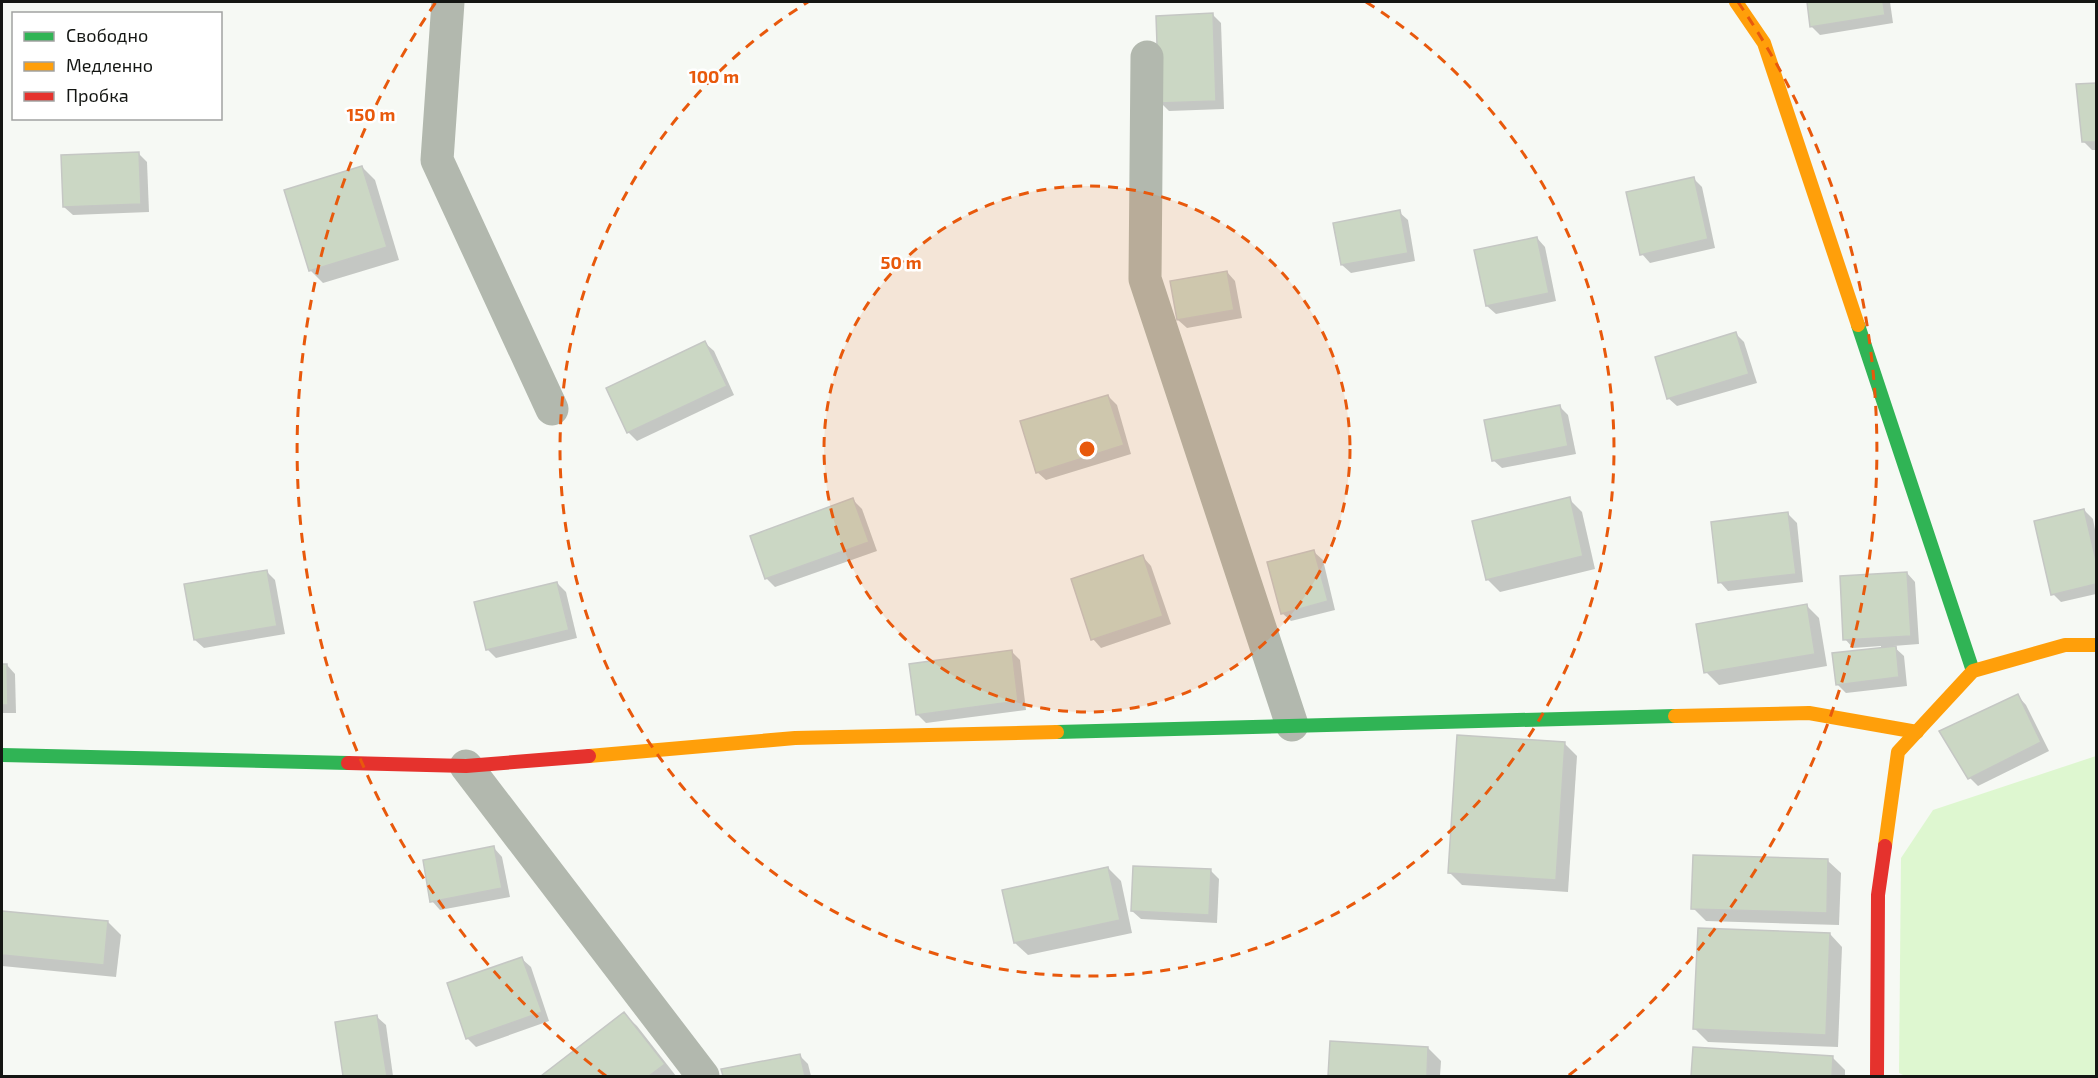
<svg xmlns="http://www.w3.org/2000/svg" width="2098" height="1078" viewBox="0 0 2098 1078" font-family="'Exo 2',sans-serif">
<rect width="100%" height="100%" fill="#f6f9f4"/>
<!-- green -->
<path fill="#def7d0" d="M2096,756v320h-191l-6,-3 2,-215 32,-48z"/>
<!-- shadow -->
<g fill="#0003">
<path d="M1808,2h82l3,21 -73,12 -9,-9z"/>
<path d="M1212,14l9,9 3,86 -55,2 -9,-9z"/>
<path d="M2096,84v66h-4l-9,-9 -5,-56z"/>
<path d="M138,153l9,9 2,50 -76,3 -9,-8z"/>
<path d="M362,167l13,13 24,80 -76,23 -13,-13z"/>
<path d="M1694,179l8,8 13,61 -65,15 -8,-9z"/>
<path d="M1399,212l9,8 7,41 -64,12 -9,-8z"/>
<path d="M1537,238l8,9 11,54 -60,13 -9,-8z"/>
<path d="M1227,272l8,9 7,37 -55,10 -9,-8z"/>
<path d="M1736,334l8,8 13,41 -80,23 -9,-8z"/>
<path d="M705,343l9,8 20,44 -97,46 -9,-9z"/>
<path d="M1108,396l9,9 14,49 -85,26 -9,-8z"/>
<path d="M1560,407l8,8 8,39 -74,14 -9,-8z"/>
<path d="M1569,499l13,13 13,57 -95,23 -13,-13z"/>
<path d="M853,500l9,9 15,42 -102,36 -8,-8 -16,-42z"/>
<path d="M2084,510l9,9 3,16v59l-35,8 -8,-8z"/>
<path d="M1788,514l9,9 6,59 -75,9 -8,-9z"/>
<path d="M1314,552l9,8 12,50 -44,11 -9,-8z"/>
<path d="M1143,557l8,9 20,58 -70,24 -8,-9z"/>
<path d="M267,572l8,8 10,54 -81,14 -9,-8z"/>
<path d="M1907,573l8,9 4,62 -26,2 11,10 3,30 -61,7 -9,-9 44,-35v-3l-28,2 -8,-9z"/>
<path d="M557,583l9,9 11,46 -81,20 -9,-9z"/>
<path d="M1806,605l13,13 8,48 -108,19 -13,-13z"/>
<path d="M1012,652l8,8 6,50 -100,13 -9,-9z"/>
<path d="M2,665h5l8,9 1,39h-14z"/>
<path d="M2018,696l8,9 23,46 -71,35 -8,-8z"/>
<path d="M1564,743l13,13 -9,136 -106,-7 -13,-13z"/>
<path d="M494,848l8,9 8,40 -70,13 -8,-9z"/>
<path d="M1828,861l13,12 -2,52 -133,-4 -13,-13z"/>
<path d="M1108,868l13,13 11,52 -104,22 -13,-12z"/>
<path d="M1210,870l9,9 -2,44 -76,-4 -9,-8z"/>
<path d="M2,912l106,10 13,13 -5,42 -114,-11z"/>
<path d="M1830,934l12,13 -4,100 -130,-5 -13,-13z"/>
<path d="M522,959l9,8 18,54 -73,26 -9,-9z"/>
<path d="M624,1014l13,12 39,50h-132z"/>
<path d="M377,1017l9,8 7,51h-48l-9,-53z"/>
<path d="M1332,1043l96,5 13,13 -1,15h-110z"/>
<path d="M1694,1049l138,8 13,13v6h-152z"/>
<path d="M800,1056l8,8 3,12h-87l-1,-5z"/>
</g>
<!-- building -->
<g fill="#cbd7c4" stroke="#c5c7c4" stroke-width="1.5">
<path d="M1807,2h76l2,13 -75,12z"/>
<path d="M1213,13l3,88 -57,2 -3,-87z"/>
<path d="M2096,83v59h-14l-6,-58z"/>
<path d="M139,152l2,52 -78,3 -2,-52z"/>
<path d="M362,166l25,81 -78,24 -25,-81z"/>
<path d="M1694,177l14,62 -68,16 -14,-63z"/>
<path d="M1400,210l8,43 -67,12 -8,-42z"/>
<path d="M1537,237l12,56 -63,13 -12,-56z"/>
<path d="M1227,271l7,39 -57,10 -7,-39z"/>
<path d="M1736,332l13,42 -82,25 -12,-42z"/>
<path d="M705,341l22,45 -100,47 -21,-45z"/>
<path d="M1108,395l16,50 -88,28 -16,-52z"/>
<path d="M1560,405l8,41 -76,15 -8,-41z"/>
<path d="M1570,497l13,59 -97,24 -14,-59z"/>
<path d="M853,498l16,44 -104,37 -15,-43z"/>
<path d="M2084,509l12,51v24l-45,11 -17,-74z"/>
<path d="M1788,512l8,62 -78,9 -7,-61z"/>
<path d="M1314,550l14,51 -47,13 -14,-52z"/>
<path d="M1143,555l20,61 -72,24 -20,-61z"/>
<path d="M267,570l10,56 -83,14 -10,-56z"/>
<path d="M1907,572l4,64 -68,4 -3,-64z"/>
<path d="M557,582l12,48 -83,20 -12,-48z"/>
<path d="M1807,604l8,50 -111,19 -8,-49z"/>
<path d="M1896,646l3,31 -63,8 -4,-32z"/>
<path d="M1012,650l6,51 -102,14 -7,-51z"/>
<path d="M2,664h5l1,41h-6z"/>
<path d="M2018,694l23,48 -73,37 -29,-48z"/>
<path d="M1457,735l108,7 -9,138 -108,-7z"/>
<path d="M494,846l8,42 -72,14 -7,-42z"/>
<path d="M1693,855l135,4 -1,54 -136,-4z"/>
<path d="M1133,866l78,3 -2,46 -78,-4z"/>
<path d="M1108,867l12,53 -106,23 -12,-53z"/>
<path d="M2,911l106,10 -4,44 -102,-10z"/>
<path d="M1698,928l132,5 -4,102 -133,-6z"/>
<path d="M522,957l20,55 -76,27 -19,-56z"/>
<path d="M624,1012l41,52 -16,12h-108z"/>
<path d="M377,1015l10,61h-44l-8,-54z"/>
<path d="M1330,1041l98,6 -1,29h-99z"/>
<path d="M1693,1047l140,9 -1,20h-141z"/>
<path d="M800,1054l5,22h-82l-2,-7z"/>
</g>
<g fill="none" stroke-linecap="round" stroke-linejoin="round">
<!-- street -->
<g stroke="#b2b8ae" stroke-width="33">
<path d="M448,2l-11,158 115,249"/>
<path d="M1147,57l-2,222 147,446"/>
<path d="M466,766l237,310"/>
</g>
<!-- fast -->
<g stroke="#30b455" stroke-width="14">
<path d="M1858,325l115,346"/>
<path d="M1057,732l618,-16"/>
<path d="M2,755l346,8"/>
</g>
<!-- slow -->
<g stroke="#ff9f0a" stroke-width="14">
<path d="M1736,2l28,41 94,282"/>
<path d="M1675,716l134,-3 108,19"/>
<path d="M589,756l206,-18 262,-6"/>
<path d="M1885,846l13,-94 75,-81 92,-26h31"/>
</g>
<!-- jam -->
<g stroke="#e5322d" stroke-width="14">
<path d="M348,763l118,3 123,-10"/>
<path d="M1877,1076l1,-181 7,-49"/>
</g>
</g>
<!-- distance rings -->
<circle cx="1087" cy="449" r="263" fill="#e8590c" fill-opacity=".12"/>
<g fill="none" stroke="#e8590c" stroke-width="3" stroke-dasharray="10 8">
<circle cx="1087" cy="449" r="263"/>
<path d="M1366 2A527 527 0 1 1 808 2"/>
<path d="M606 1076A790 790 0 0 1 436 2M1738 2A790 790 0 0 1 1568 1076"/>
</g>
<circle cx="1087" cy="449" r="9" fill="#e8590c" stroke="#fff" stroke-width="3"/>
<g font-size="18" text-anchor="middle" font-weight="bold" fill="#e8590c" stroke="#fff" stroke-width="5" stroke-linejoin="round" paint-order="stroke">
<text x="714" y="83">100 m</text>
<text x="371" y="121">150 m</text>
<text x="901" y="269">50 m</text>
</g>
<!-- border -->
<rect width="2098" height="1078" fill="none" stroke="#141613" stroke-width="6"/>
<!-- legend -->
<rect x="12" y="12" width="210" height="108" fill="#ffffff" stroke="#a1a2a1" stroke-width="1.5"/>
<rect x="24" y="32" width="30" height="9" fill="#30b455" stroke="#a1a2a1" stroke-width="1.5"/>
<text x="66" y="42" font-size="18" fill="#141613">Свободно</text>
<rect x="24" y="62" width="30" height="9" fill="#ff9f0a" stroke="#a1a2a1" stroke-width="1.5"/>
<text x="66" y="72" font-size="18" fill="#141613">Медленно</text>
<rect x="24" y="92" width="30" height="9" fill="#e5322d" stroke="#a1a2a1" stroke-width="1.5"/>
<text x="66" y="102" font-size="18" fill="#141613">Пробка</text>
</svg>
